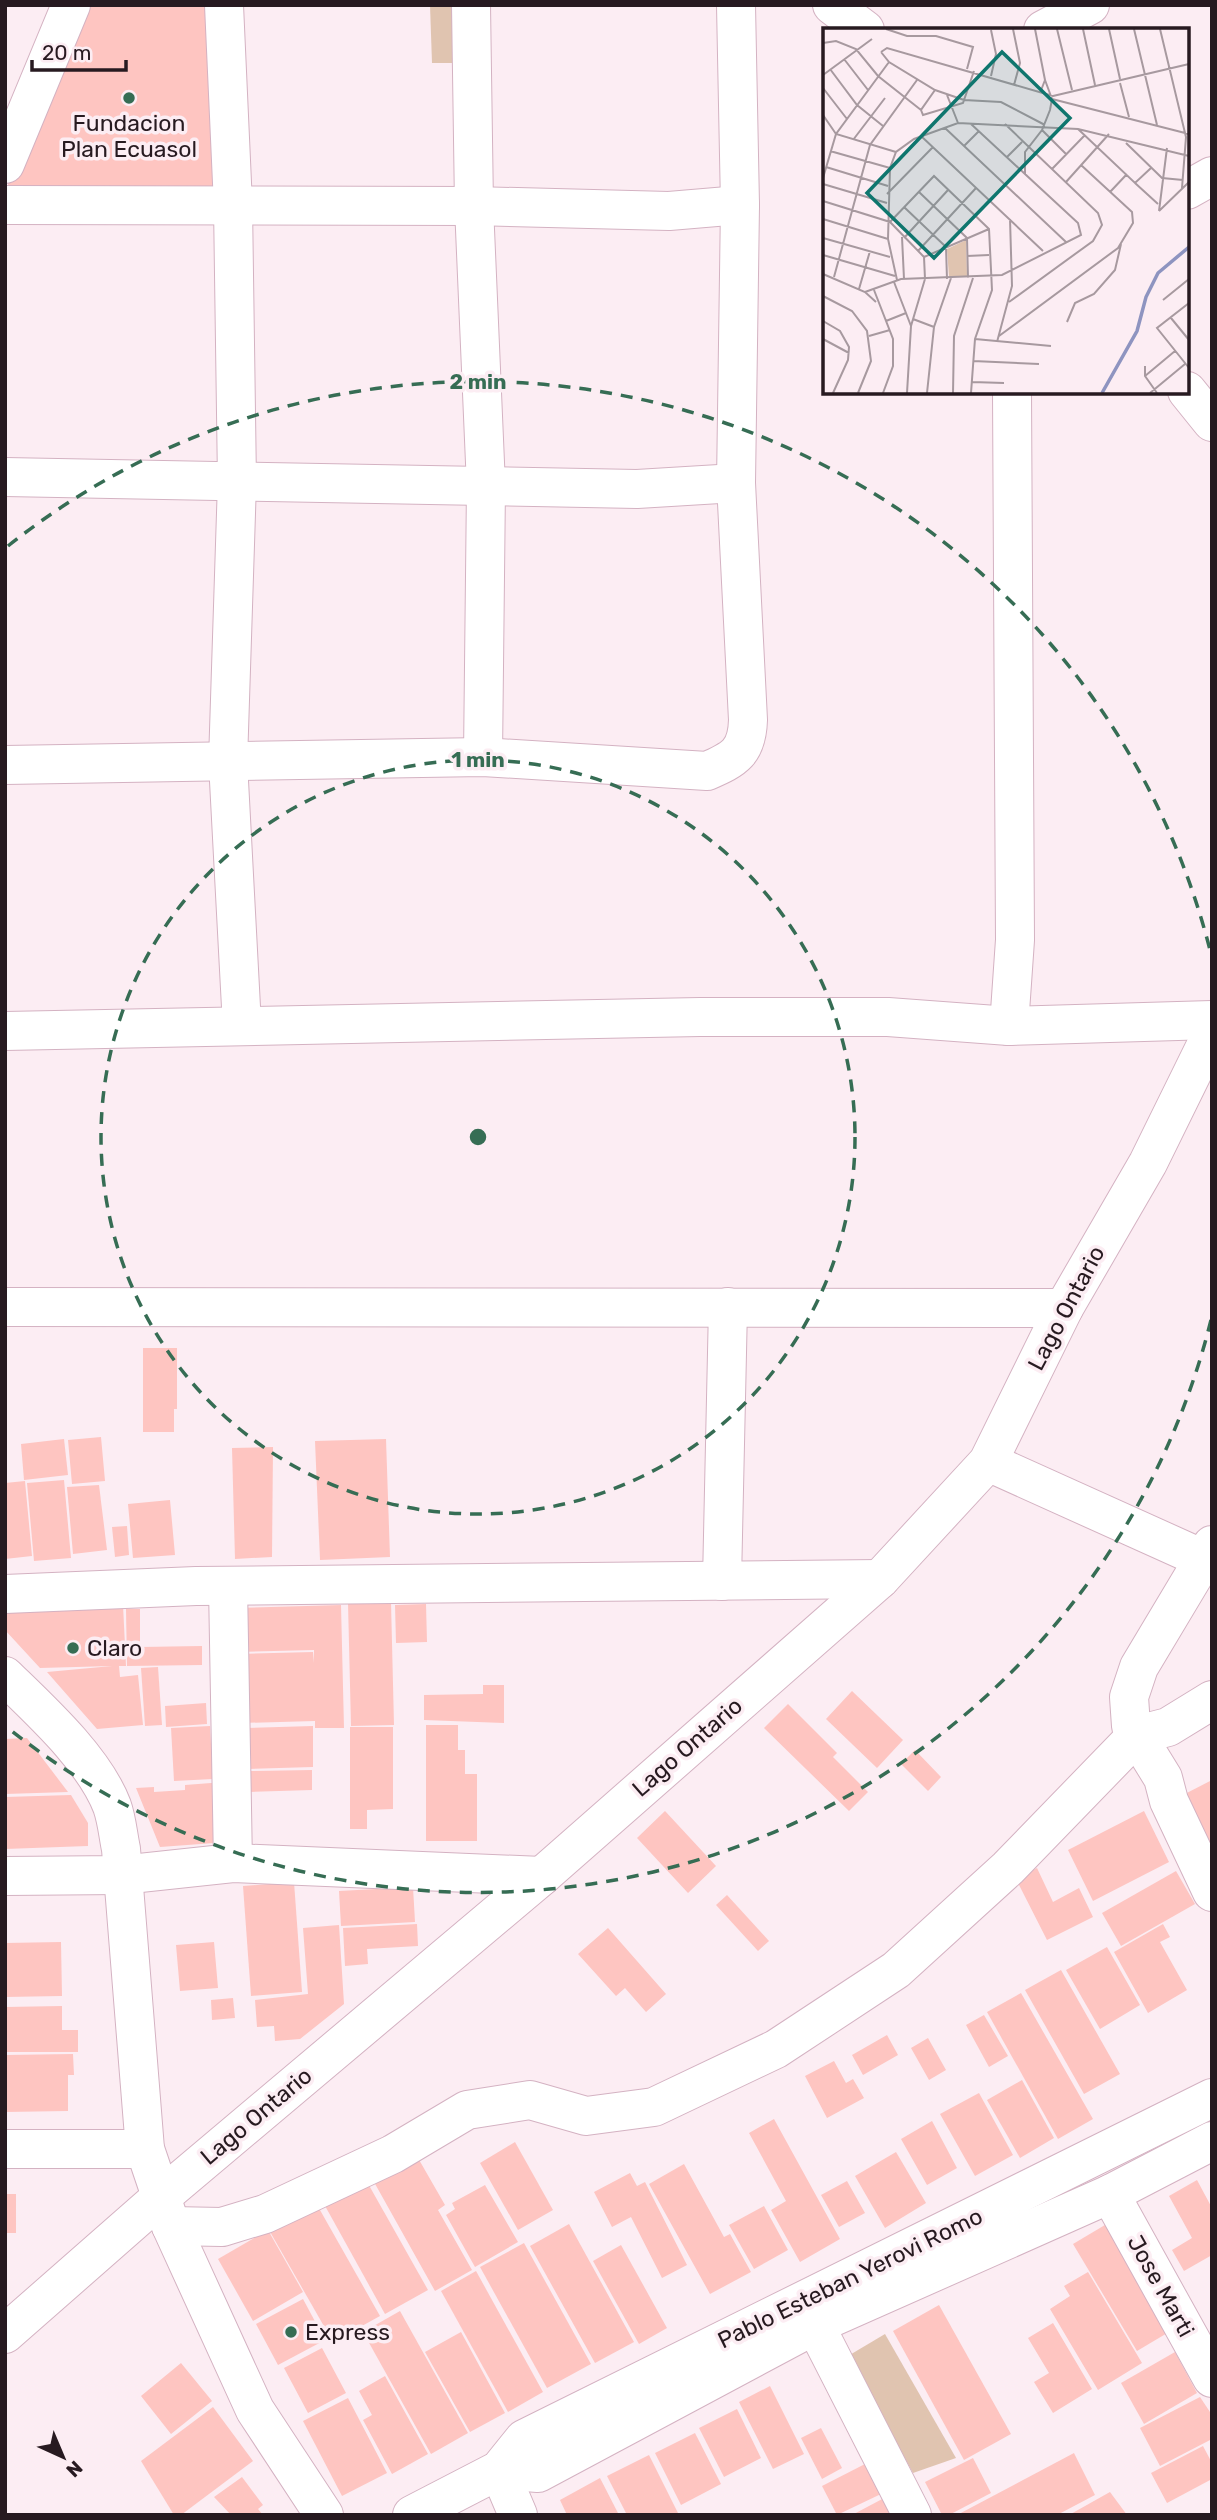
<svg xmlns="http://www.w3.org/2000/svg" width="1217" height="2520" viewBox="0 0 1217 2520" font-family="Rubik,sans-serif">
<rect width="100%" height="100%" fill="#fcedf3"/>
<!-- green -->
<g fill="#e0c4b0">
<path d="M430,5h29l1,58h-28z"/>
<path d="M885,2334l71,124 -43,15 -65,-117z"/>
</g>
<!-- building -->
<g fill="#fec5c1">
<path d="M80,5h131l10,187h-216z"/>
<path d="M143,1348h34v61h-3v23h-31z"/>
<path d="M101,1437l4,44 -33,3 -4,-44z"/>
<path d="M64,1439l4,36 -44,5 -3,-36z"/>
<path d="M386,1439l4,118 -70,3 -5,-119z"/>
<path d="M273,1447l-1,110 -37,2 -3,-111z"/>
<path d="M64,1480l7,78 -37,3 -7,-78z"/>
<path d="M25,1481l7,75 -27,3v-76z"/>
<path d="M99,1485l8,65 -34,4 -6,-67z"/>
<path d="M170,1500l5,55 -42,3 -5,-54z"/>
<path d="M127,1526l2,29 -14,2 -3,-30z"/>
<path d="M391,1602l3,123 -43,1 -3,-123z"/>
<path d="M426,1604l1,38 -31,1 -1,-38z"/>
<path d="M123,1605l3,61h-7l1,11 18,-2 5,50 -46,4 -50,-57 65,-6 -72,2 -35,-38v-19z"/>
<path d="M341,1605l3,123h-29v-7l-74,2 -1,-69 73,-2 1,11v-13l-78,2 -1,-44z"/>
<path d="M126,1609h14v38l62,-1v19l-75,1z"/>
<path d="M158,1667l4,58 -17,1 -4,-58z"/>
<path d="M483,1685h21v38l-80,-3v-25l59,-1z"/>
<path d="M852,1691l51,49 -26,28 -51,-49z"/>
<path d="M206,1703l1,21 -41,3 -1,-21z"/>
<path d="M788,1704l49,49 -4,4 35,35 -19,19 -85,-83z"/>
<path d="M426,1725h32v25h7v24h12v67h-51z"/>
<path d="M210,1726l3,53 -39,2 -3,-53z"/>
<path d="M313,1726v41l-66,2 -1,-41z"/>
<path d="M350,1727h43v82l-26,1v19h-17z"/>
<path d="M27,1738l41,54 -63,2v-55z"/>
<path d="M915,1750l26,27 -13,14 -27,-27z"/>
<path d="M312,1770v20l-62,2 -1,-21z"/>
<path d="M1212,1780v64l-6,3 -27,-50z"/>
<path d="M224,1782l4,60 -68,5 -24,-59 18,-1v5l31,-2v-5z"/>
<path d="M71,1795l17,28v23l-83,3v-52z"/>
<path d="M665,1811l51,55 -28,27 -51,-55z"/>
<path d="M1144,1811l25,51 -76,39 -25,-51z"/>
<path d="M1037,1868l16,34 26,-14 14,29 -46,23 -31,-61z"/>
<path d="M1176,1871l19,33 -74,42 -19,-33z"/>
<path d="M294,1882l8,110 -51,4 -8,-110z"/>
<path d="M413,1887l2,35 -74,4 -2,-35z"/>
<path d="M727,1895l42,46 -11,10 -42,-46z"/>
<path d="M417,1924l1,22 -51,3 1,15 -23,2 -2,-38z"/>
<path d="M1163,1924l7,13 -10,5 27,48 -39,23 -34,-61z"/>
<path d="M339,1925l5,79 -44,35 -25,2 -1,-15 -17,1 -2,-27 53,-6 -5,-66z"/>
<path d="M608,1928l58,66 -20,18 -21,-24 -9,8 -38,-42z"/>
<path d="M61,1942l1,54 -57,1v-54z"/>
<path d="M214,1942l4,46 -38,3 -4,-46z"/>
<path d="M1107,1947l33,58 -40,24 -34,-59z"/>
<path d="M1061,1970l59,104 -36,20 -59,-104z"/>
<path d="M1021,1993l72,126 -35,20 -71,-127z"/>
<path d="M233,1998l2,20 -23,2 -1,-20z"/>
<path d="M62,2006v24h16v22h-73v-45z"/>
<path d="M984,2015l24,41 -19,11 -23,-42z"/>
<path d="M887,2035l11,20 -35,20 -11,-20z"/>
<path d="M928,2038l18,32 -17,10 -18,-32z"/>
<path d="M73,2054l1,21h-6v36l-63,1v-57z"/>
<path d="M834,2061l12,22 7,-4 11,19 -37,20 -22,-42z"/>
<path d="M1022,2080l32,58 -34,20 -33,-58z"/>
<path d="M979,2093l34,62 -38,21 -35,-62z"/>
<path d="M774,2119l66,120 -40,23 -29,-52 15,-9 -37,-68z"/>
<path d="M932,2121l25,47 -30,17 -26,-46z"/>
<path d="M515,2142l38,68 -35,20 -38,-67z"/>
<path d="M896,2152l30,51 -41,25 -30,-52z"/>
<path d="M418,2158l27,47 -7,5 34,60 -37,21 -61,-109z"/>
<path d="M684,2164l40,73 6,-3 21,38 -41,22 -61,-110z"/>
<path d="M630,2173l7,13 8,-4 42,83 -25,13 -31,-61 -19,10 -18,-35z"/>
<path d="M366,2180l62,110 -43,24 -61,-110z"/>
<path d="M1197,2180l15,28v47l-28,16 -12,-21 20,-12 -23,-42z"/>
<path d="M847,2181l18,32 -26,14 -18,-32z"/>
<path d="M485,2185l33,57 -43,25 -29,-52 9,-6 -3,-6z"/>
<rect x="5" y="2194" width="11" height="39"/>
<path d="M316,2203l64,113 -47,26 -64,-112z"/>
<path d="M764,2206l24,44 -34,19 -25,-44z"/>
<path d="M1110,2222l64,107 -37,22 -64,-107z"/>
<path d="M569,2224l65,118 -39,21 -65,-117z"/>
<path d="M268,2230l35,62 -50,29 -35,-62z"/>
<path d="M524,2243l67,121 -44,24 -67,-121z"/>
<path d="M621,2245l46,83 -28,16 -46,-83z"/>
<path d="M476,2271l67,121 -35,20 -67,-121z"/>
<path d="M1088,2272l54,91 -44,27 -48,-81 20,-13 -6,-10z"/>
<path d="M303,2299l22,41 -47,25 -22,-41z"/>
<path d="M939,2305l72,129 -47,26 -71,-129z"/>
<path d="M400,2311l68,122 -37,21 -68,-122z"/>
<path d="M1053,2323l39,66 -39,24 -19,-31 15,-9 -21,-35z"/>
<path d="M461,2332l44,81 -35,19 -45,-80z"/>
<path d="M322,2348l24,45 -38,20 -24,-45z"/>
<path d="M1175,2352l22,41 -53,31 -23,-41z"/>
<path d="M181,2363l31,38 -41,33 -30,-38z"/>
<path d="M385,2376l43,78 -36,20 -29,-54 9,-5 -13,-24z"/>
<path d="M770,2386l34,68 -31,15 -34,-67z"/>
<path d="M1200,2397l12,18v24l-52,27 -20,-38z"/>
<path d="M348,2398l39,75 -45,23 -39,-75z"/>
<path d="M213,2407l40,54 -72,54h-7l-33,-54z"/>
<path d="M737,2409l24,49 -37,19 -25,-49z"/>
<path d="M821,2428l21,40 -20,11 -21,-41z"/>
<path d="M695,2433l26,51 -40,21 -26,-52z"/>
<path d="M1203,2446l9,17v16l-45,24 -16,-30z"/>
<path d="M1074,2453l21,42 -38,20h-100z"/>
<path d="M649,2455l30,60h-52l-20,-39z"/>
<path d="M973,2458l18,35 -42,22h-7l-17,-33z"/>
<path d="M865,2464l16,30 -44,21 -15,-29z"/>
<path d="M242,2477l21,28 -5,4 5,6h-32l-17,-18z"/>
<path d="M600,2478l19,37h-52l-7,-15z"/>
<path d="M1110,2492l17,23h-58z"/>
<path d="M886,2497l9,18h-43z"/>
</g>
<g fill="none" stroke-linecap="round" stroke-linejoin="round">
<defs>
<g id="minor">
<path d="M224,5l9,200 4,277 -9,280 14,264"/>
<path d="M471,5l3,201 12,280 -3,271"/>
<path d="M832,5l33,25"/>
<path d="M1043,30l47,-25"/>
<path d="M5,164l66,-159"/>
<path d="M1187,190l25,-14"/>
<path d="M5,205l469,1 195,5 71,-6"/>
<path d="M1187,391l25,31"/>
<path d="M5,477l632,12 99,-6"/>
<path d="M5,765l478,-8 224,14c28,-12 40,-19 41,-51l-12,-237 4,-278 -4,-200"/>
<path d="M1009,1026l6,-86 -3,-548"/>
<path d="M5,1031l695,-14h188l121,9 203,-6"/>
<path d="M5,1307l1059,1"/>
<path d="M988,1462l224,101"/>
<path d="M1212,1545l-73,122 -10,30 2,29 32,52 6,23 43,91"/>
<path d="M722,1581l6,-274"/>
<path d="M228,1586l5,277"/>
<path d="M5,1594l191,-8 684,-7"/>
<path d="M5,1676c36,35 89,83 107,130 5,14 6,29 9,43l24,300 26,77 84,184 69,105"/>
<path d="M5,1876l116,-1 112,-12 309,13"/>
<path d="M5,2149h140"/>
<path d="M1110,2194l102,184"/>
<path d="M171,2226l51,1 43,-13 128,-60 74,-44 63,-10 56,16 68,-9 122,-58 120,-79 112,-102 129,-133 31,-8 44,-27"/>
<path d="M815,2325l97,190"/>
<path d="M5,2334l156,-137 381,-321 338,-297 108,-117 76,-154 84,-145 64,-130"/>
<path d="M499,2470l39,3 277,-148 295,-131 102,-53"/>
<path d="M499,2470l19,45"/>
<path d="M412,2515l87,-45 25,-31 688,-341"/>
</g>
</defs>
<!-- minor casing -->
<use href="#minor" stroke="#d4b2c2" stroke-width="40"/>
<!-- minor -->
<use href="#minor" stroke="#fff" stroke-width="38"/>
</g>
<!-- distance rings -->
<g fill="none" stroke="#366d54" stroke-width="3.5" stroke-dasharray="12 9">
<circle cx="478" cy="1137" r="377"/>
<path d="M1211 1320A755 755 0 0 1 8 1728M8 546A755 755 0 0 1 1211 954"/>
</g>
<!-- markers -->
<g fill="#366d54" stroke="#fcedf3" stroke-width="2.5">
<circle cx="129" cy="98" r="7"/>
<circle cx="73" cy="1648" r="7"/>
<circle cx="291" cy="2332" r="7"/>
</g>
<g text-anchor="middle" stroke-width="7" stroke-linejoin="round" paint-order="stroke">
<!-- poi labels -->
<g font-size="23" fill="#271a20" stroke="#fcedf3" text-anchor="start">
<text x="129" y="131" text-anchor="middle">Fundacion<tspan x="129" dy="26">Plan Ecuasol</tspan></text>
<text x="87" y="1656">Claro</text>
<text x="305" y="2340">Express</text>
</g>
<!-- street labels -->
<g font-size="23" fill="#271a20" stroke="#fcedf3">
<text transform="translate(1066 1308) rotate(-62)" y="8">Lago Ontario</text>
<text transform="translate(687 1747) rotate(-41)" y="8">Lago Ontario</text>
<text transform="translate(256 2116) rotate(-40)" y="8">Lago Ontario</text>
<text transform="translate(850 2278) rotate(-26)" y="8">Pablo Esteban Yerovi Romo</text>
<text transform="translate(1161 2286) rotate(61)" y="8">Jose Marti</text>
</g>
</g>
<!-- overview -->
<g transform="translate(823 28)">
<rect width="366" height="366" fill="#fcedf3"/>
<path d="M143,212l1,36 -18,1 -2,-28z" fill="#e0c4b0"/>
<path fill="none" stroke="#8e94c0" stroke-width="3.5" d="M279,365l35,-62 9,-34 12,-24 31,-26"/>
<path fill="none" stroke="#a7999f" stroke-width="2" d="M63,1l21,7h29l37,11 -6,22M190,1l7,34 -6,22M212,1l10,51 -5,13M234,1l15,61M260,1l12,56M286,1l11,50M311,1l23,96M337,1l26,108 -4,51M0,15l13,-2 20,8 22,27 43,34M58,24l8,10 46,28 29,10 37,2 44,23M58,24l6,-4 166,48M21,31l24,31M7,41l27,36 26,21M0,47l49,-36M168,48l5,-22 -5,-24M297,55l9,34M0,60l24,31M112,62l-14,20 2,5 40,-12 11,-32M124,67l11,28M230,68l136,-32M229,71l137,35M0,87l13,19 60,18M148,96l54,50M182,96l93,89 4,12 -9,16 -84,61M122,100l121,114M255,101l57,54 16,-15M219,102l24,24M98,108l122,115M30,112l32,-42M303,115l36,35 21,2M141,118l15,-15M7,123l60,17M184,129l15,-15M3,139l62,19M229,141l33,-34M0,150l13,-44 53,-72M243,154l43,-48M312,155l23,21M0,156l64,19M96,164l48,46 1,40M287,164l17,-18M64,166l46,-47M0,173l67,21 34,35 1,22 -14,47 -4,67M81,179l42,40 1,32M336,183l8,-63M336,183l30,-29M0,191l65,20M67,194l44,-46 55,53 3,61 -17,49 -4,54M79,209l2,42M0,210l67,19M81,210l44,-48M95,223l58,-63M0,227l72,21M144,228l22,-1M101,229l65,-28M0,246l42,18 11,10M11,249l36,-132 47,-65M74,252l-9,-41 2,-71 6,-16 18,-13 44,-16 120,6 111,27M71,254l17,44M36,261l11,-38M51,262l19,49v27l-10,27M42,264l36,-13 101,-4 79,-40 -3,-12 -53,-49v-22l17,-22 8,-20 2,-11 -7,-19M0,268l29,15 15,20 4,30 -13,32M340,272l26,-21M366,275l-32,25 32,40M348,290l18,22M90,291l21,8M0,293l17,10 9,16 -1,13 -15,33M63,293l20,-8M244,294l8,-19 19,-9 21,-24 6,-26M46,308l21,-6M176,308l119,-88 15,-25 -1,-11 -51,-47M0,311l26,14M152,311l76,7M174,314l15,-56 -2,-67M150,333l66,3M322,338v10l12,17M322,348l30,-25M149,354l32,1M104,365l7,-66 17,-49M130,365l1,-57 19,-58M327,365l35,-29"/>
<path fill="#0f766e" fill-opacity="0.15" stroke="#0f766e" stroke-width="3.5" d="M179,24l68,66 -136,140 -67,-65z"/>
<rect width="366" height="366" fill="none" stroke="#271a20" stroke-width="3.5"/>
</g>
<circle cx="478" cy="1137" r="10" fill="#366d54" stroke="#fcedf3" stroke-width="3.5"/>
<g font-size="21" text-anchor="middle" font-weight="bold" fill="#366d54" stroke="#fcedf3" stroke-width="7" stroke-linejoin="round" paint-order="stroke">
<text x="478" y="389">2 min</text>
<text x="478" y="767">1 min</text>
</g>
<!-- border -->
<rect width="1217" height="2520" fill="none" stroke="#271a20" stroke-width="14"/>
<!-- north arrow -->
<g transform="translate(63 2457) rotate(136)" stroke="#fcedf3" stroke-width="5" paint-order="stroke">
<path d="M0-5L12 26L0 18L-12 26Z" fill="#271a20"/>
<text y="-10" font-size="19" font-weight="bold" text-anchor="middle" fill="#271a20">N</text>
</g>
<!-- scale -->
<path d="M32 60v10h94v-10" fill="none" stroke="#271a20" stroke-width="3.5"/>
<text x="42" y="60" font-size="21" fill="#271a20" stroke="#fcedf3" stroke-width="5" paint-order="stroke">20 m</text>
</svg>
